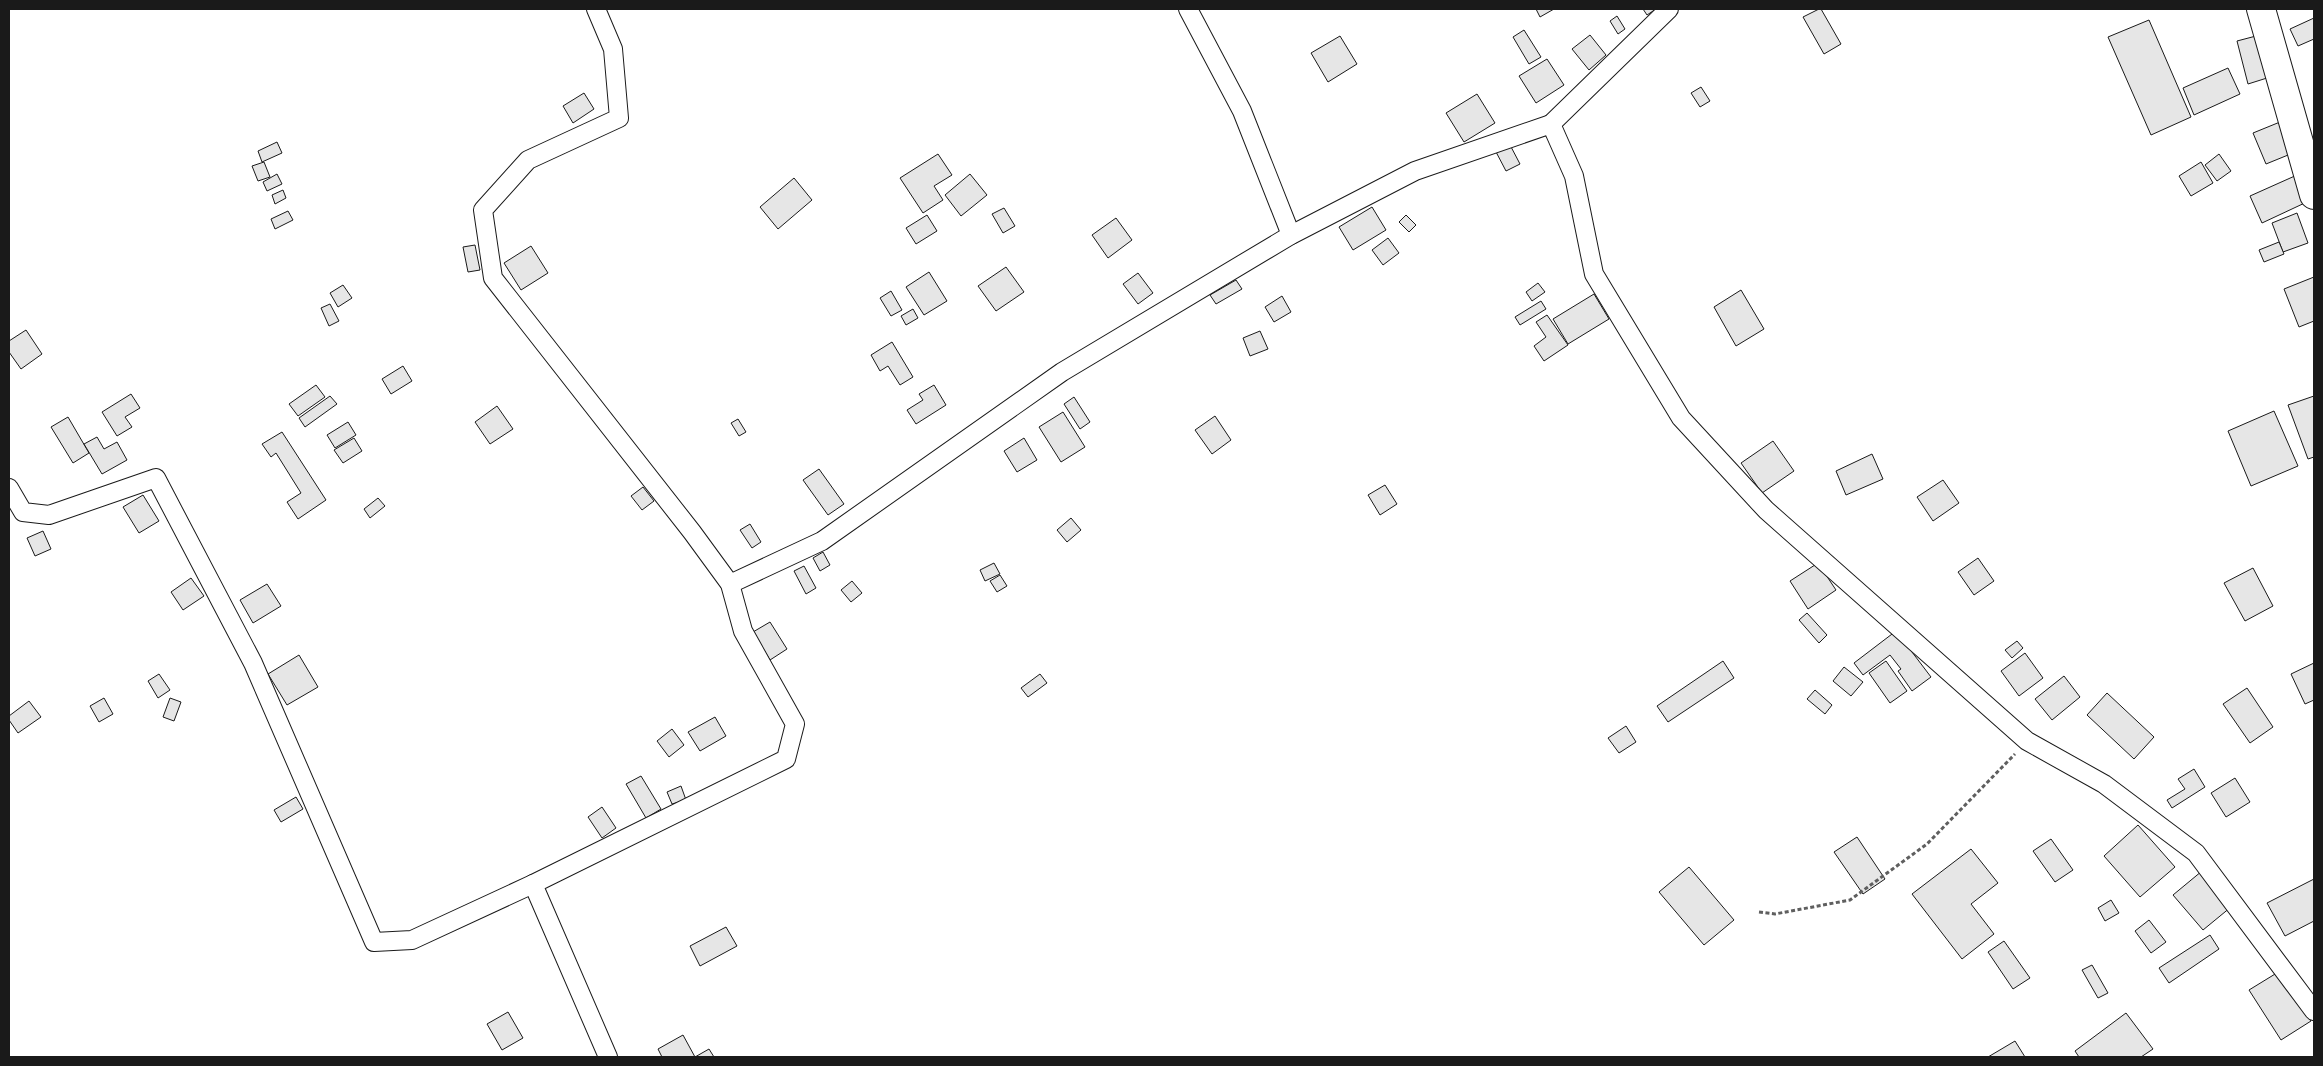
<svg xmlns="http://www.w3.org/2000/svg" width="2323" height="1066" viewBox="0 0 2323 1066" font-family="'Public Sans',sans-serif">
<rect width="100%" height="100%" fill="#fff"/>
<!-- building -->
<g fill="#e6e6e6" stroke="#1a1a1a">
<path d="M1536,9h18l-14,8z"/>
<path d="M1643,9h13l-9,6z"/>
<path d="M1819,9h2l20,35 -17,10 -21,-37z"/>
<path d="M1617,16l8,13 -7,5 -8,-13z"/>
<path d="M2314,18v21l-16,7 -8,-17z"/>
<path d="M2149,20l42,97 -40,18 -43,-98z"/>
<path d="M1524,30l17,27 -12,7 -16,-27z"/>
<path d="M1590,35l16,20 -17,15 -17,-21z"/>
<path d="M1340,36l17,28 -29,18 -17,-29z"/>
<path d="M2256,36l11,42 -19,6 -11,-43z"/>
<path d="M1547,59l17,26 -28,18 -17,-27z"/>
<path d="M2228,68l12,26 -46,21 -11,-27z"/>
<path d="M1701,87l9,14 -10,6 -9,-14z"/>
<path d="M584,93l10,16 -21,14 -10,-17z"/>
<path d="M1477,94l18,29 -31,19 -18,-29z"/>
<path d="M2280,122l13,31 -27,11 -13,-31z"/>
<path d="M277,142l5,11 -20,9 -4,-11z"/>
<path d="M1509,143l11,21 -14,7 -11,-21z"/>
<path d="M938,154l14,21 -18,11 9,14 -20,13 -23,-35z"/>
<path d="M2219,154l12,17 -14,10 -12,-16z"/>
<path d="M264,162l6,15 -12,4 -6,-15z"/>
<path d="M2201,162l12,21 -22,13 -12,-20z"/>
<path d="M277,174l5,10 -15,7 -4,-9z"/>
<path d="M970,174l17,21 -26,21 -16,-21z"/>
<path d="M2297,175l12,26 -47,22 -12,-27z"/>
<path d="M794,178l18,22 -34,29 -18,-22z"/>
<path d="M283,190l3,8 -11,6 -3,-9z"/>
<path d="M1372,207l14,23 -33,20 -14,-23z"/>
<path d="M1004,208l11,18 -12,7 -11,-19z"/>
<path d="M288,211l5,9 -18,9 -4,-10z"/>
<path d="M2297,213l11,30 -25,9 -11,-29z"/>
<path d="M927,215l10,16 -21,13 -10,-16z"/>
<path d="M1406,215l10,10 -7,7 -10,-10z"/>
<path d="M1116,218l16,22 -24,18 -16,-23z"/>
<path d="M1388,238l11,15 -16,12 -11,-15z"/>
<path d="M2279,242l5,12 -20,8 -5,-12z"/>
<path d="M475,245l5,25 -12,2 -5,-25z"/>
<path d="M531,246l17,27 -27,17 -17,-27z"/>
<path d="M1006,267l18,25 -28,19 -18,-25z"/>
<path d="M929,272l18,29 -23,14 -18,-28z"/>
<path d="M1138,273l15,20 -15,11 -15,-20z"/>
<path d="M2314,277v44l-15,6 -15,-38z"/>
<path d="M1236,280l6,9 -26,15 -6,-9z"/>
<path d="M1538,283l7,9 -13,9 -6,-9z"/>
<path d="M343,285l9,13 -14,9 -8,-14z"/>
<path d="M1741,290l23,39 -28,17 -22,-39z"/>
<path d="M891,291l11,19 -11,6 -11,-18z"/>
<path d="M1594,294l15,25 -41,25 -15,-25z"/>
<path d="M1282,296l9,16 -17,10 -9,-15z"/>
<path d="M1541,301l5,8 -26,16 -5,-8z"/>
<path d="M330,304l9,17 -10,5 -8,-18z"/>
<path d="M913,309l5,9 -12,7 -5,-9z"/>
<path d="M1547,315l21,30 -24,16 -10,-15 12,-9 -10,-15z"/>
<path d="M26,330l16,24 -21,15 -12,-17v-11z"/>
<path d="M1260,331l8,18 -18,7 -7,-18z"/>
<path d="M892,342l21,35 -13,8 -12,-19 -8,5 -9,-16z"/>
<path d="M403,366l9,15 -21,13 -9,-15z"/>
<path d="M316,385l9,12 -27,19 -9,-12z"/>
<path d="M934,385l12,20 -30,19 -9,-14 16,-10 -4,-6z"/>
<path d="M131,394l9,14 -15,9 7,10 -15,9 -15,-24z"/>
<path d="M330,396l7,8 -32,23 -6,-9z"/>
<path d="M2314,396v61l-6,2 -20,-54z"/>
<path d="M1074,397l16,25 -10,7 -16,-25z"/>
<path d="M497,406l16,23 -23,15 -15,-22z"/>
<path d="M2274,411l24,55 -47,20 -23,-55z"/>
<path d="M1063,412l22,35 -24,15 -22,-35z"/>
<path d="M1215,416l16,24 -19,14 -17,-24z"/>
<path d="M68,417l21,36 -16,10 -22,-36z"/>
<path d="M738,419l8,13 -7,4 -8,-13z"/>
<path d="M348,422l8,13 -21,13 -8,-13z"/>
<path d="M282,432l44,68 -28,19 -11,-17 14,-9 -25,-40 -5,4 -9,-13z"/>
<path d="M97,437l7,12 13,-7 10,18 -25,14 -18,-30z"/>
<path d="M354,438l8,13 -19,12 -9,-13z"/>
<path d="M1024,438l13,22 -20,12 -13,-21z"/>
<path d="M1773,441l21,30 -32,22 -21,-30z"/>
<path d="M1872,454l11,25 -37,16 -10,-24z"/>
<path d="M819,469l25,35 -16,11 -25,-35z"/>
<path d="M1943,480l16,23 -26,18 -16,-24z"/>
<path d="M1385,485l12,19 -17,11 -12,-20z"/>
<path d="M643,487l11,14 -12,9 -11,-14z"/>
<path d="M143,495l16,26 -20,12 -16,-26z"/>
<path d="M378,498l7,8 -15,12 -6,-9z"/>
<path d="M1071,518l10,12 -14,12 -10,-12z"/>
<path d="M750,524l11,18 -9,6 -12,-18z"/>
<path d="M43,531l8,18 -16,7 -8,-18z"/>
<path d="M823,552l7,13 -10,6 -7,-13z"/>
<path d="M1978,558l16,23 -20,14 -16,-23z"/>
<path d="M994,563l6,11 -15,7 -5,-11z"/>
<path d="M1818,563l18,27 -28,19 -18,-28z"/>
<path d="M804,566l12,22 -10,6 -12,-23z"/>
<path d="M2253,568l20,38 -28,15 -21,-38z"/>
<path d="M1000,575l7,11 -10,6 -7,-11z"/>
<path d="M191,578l13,18 -21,14 -12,-18z"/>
<path d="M852,581l10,12 -11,9 -10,-12z"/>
<path d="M267,584l14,22 -28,17 -13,-23z"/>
<path d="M1807,613l20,22 -8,8 -20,-23z"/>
<path d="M770,622l17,27 -17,11 -17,-28z"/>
<path d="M1896,631l35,46 -19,14 -14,-20 3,-2 -11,-14 -27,20 -9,-12z"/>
<path d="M2017,641l6,7 -11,10 -7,-8z"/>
<path d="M2025,653l18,25 -24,18 -18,-25z"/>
<path d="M299,655l19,32 -31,18 -19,-31z"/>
<path d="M1723,661l11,17 -66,44 -11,-16z"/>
<path d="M1886,661l21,30 -17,12 -21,-30z"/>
<path d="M2314,663v37l-9,4 -14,-30z"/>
<path d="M1844,667l19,15 -12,14 -18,-15z"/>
<path d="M159,674l11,16 -12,8 -10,-17z"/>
<path d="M1040,674l7,9 -19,14 -7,-9z"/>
<path d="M2064,676l16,21 -28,23 -17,-21z"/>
<path d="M2247,688l26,39 -23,16 -27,-39z"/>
<path d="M1815,690l17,15 -7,9 -18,-15z"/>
<path d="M2107,693l47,44 -20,22 -47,-44z"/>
<path d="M104,698l9,16 -14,8 -9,-16z"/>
<path d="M170,698l11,4 -7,19 -11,-4z"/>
<path d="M29,701l12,16 -23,16 -9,-13v-4z"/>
<path d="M715,717l11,19 -26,15 -12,-19z"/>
<path d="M1626,726l10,16 -17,11 -11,-15z"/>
<path d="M672,729l12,16 -15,12 -12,-16z"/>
<path d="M2194,769l11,18 -33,21 -5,-8 18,-11 -7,-10z"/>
<path d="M641,776l20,33 -15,9 -20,-34z"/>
<path d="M2235,778l15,24 -24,15 -15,-24z"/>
<path d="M681,786l5,14 -14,4 -5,-12z"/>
<path d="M296,797l7,12 -22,13 -7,-12z"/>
<path d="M602,807l14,21 -14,10 -14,-21z"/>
<path d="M2138,825l37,42 -35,30 -36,-41z"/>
<path d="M1857,837l28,42 -22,15 -29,-42z"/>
<path d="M2051,839l22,31 -18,12 -22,-31z"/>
<path d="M1971,849l27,34 -27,21 23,30 -32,25 -50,-65z"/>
<path d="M1689,867l45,53 -30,25 -45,-53z"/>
<path d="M2202,871l29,36 -28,23 -30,-35z"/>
<path d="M2314,879v42l-29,15 -18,-33z"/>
<path d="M2111,900l8,13 -14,8 -7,-13z"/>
<path d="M2149,920l17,22 -15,11 -16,-22z"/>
<path d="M726,927l11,19 -37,20 -10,-20z"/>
<path d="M2210,935l9,14 -50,34 -10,-15z"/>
<path d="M2004,941l26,37 -17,11 -25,-37z"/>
<path d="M2092,965l16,28 -10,5 -16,-28z"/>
<path d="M2280,971l31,50 -30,19 -32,-50z"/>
<path d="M508,1012l15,26 -21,12 -15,-26z"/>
<path d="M2126,1013l27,36 -12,8h-62l-4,-6z"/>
<path d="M683,1035l12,22 14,-8 5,8h-52l-4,-8z"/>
<path d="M2015,1041l10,16h-37z"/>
</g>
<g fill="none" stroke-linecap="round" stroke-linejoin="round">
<defs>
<g id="street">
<path d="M596,9l17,40 6,69 -91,42 -45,50 10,68 199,254 38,52 13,47 52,93 -9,35 -253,125 75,173"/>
<path d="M1188,9l54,102 49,124"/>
<path d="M1551,124l118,-115"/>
<path d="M9,488l14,24 26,3 107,-37 97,185 121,279 38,-2 121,-56"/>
<path d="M730,584l92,-43 240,-169 229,-137 124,-64 136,-47 23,52 20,98 87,144 85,92 261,231 77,43 92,69 118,158"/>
</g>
<path id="primary" d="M2261,9l53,186"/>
</defs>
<!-- street casing -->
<use href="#street" stroke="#1a1a1a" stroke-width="20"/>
<!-- primary casing -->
<use href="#primary" stroke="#1a1a1a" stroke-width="30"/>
<!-- path -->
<path stroke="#5f5f5f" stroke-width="3" stroke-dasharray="4 2.5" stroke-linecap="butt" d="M1759,912l16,2 75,-14 77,-56 88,-90"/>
<!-- street -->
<use href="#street" stroke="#fff" stroke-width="18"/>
<!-- primary -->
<use href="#primary" stroke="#fff" stroke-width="28"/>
</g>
<!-- border -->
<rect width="2323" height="1066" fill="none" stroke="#1a1a1a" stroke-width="20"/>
</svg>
